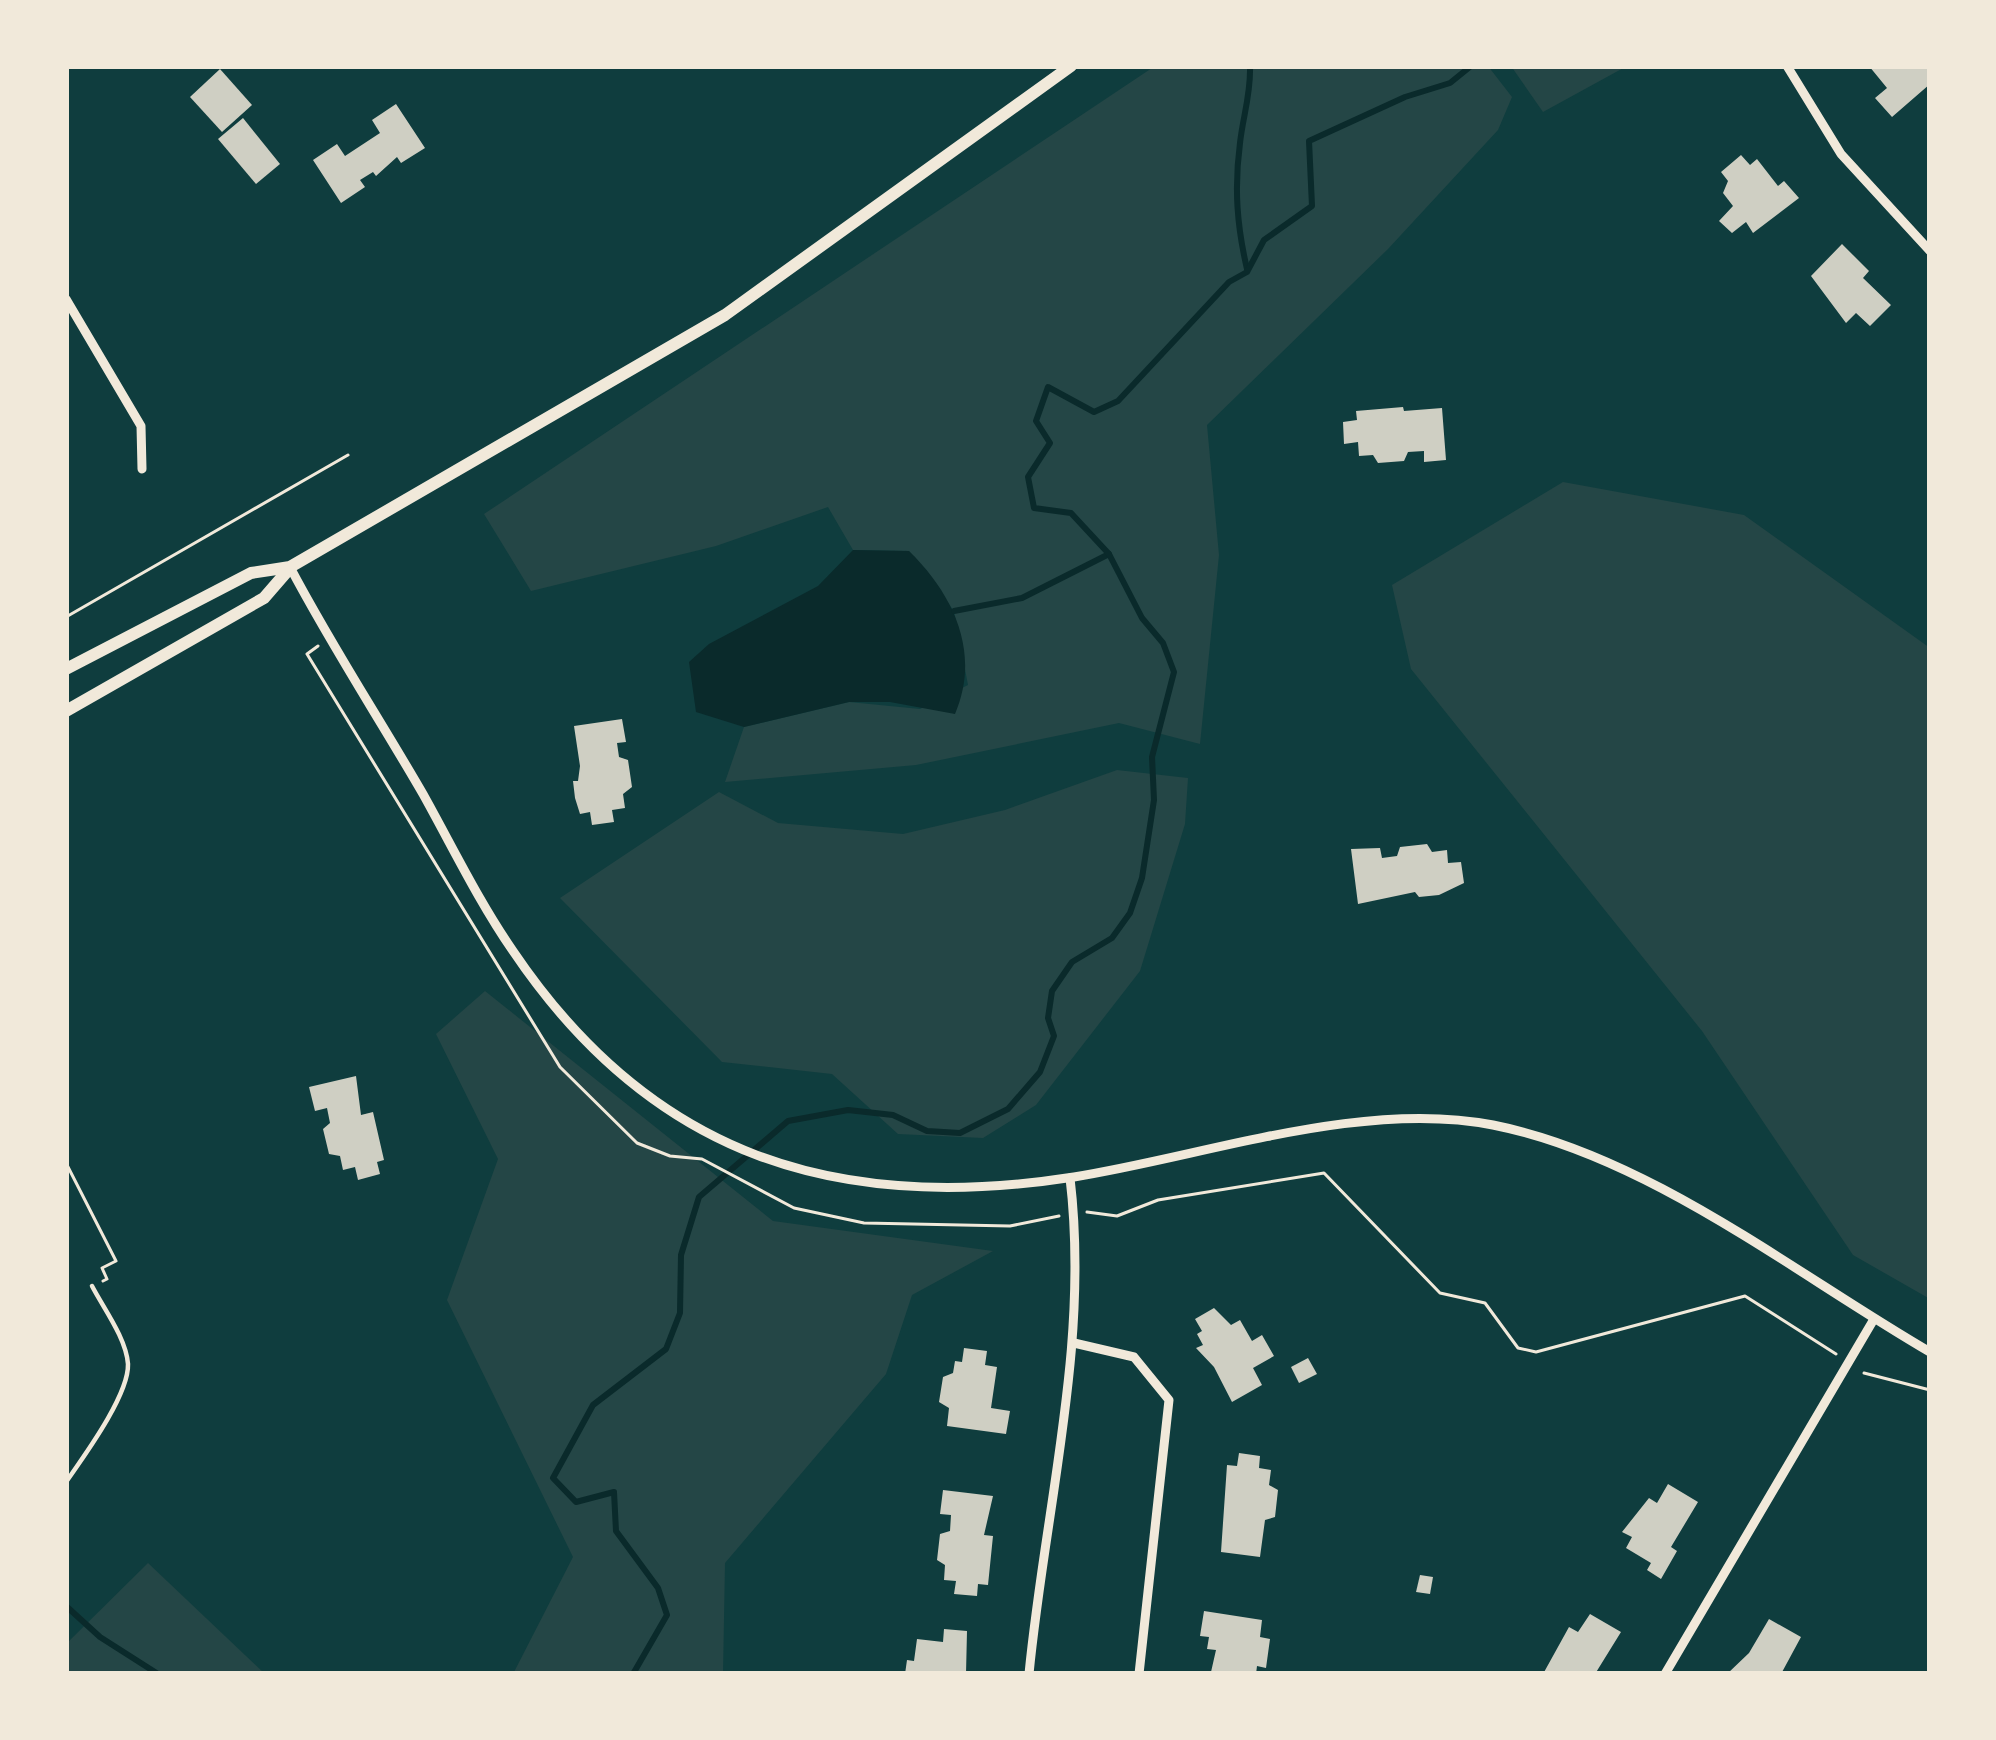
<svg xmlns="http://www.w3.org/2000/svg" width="1996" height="1740" viewBox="0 0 1996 1740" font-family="'Source Sans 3',sans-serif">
<rect width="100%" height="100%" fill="#0f3d3e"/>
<!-- green -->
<g fill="#244646">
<path d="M1155,66h333l24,31 -14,33 -110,119 -181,176 12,130 -19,189 -81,-21 -203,42 -191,17 19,-55 105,-25 71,7 48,-24 -14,-74 -45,-60 -56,-1 -25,-43 -112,39 -185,45 -47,-77z"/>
<path d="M1511,66h116l-84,46z"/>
<path d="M1563,482l181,33 186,133v651l-77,-44 -151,-224 -291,-362 -19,-84z"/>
<path d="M1117,770l71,8 -3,46 -45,147 -104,134 -53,33 -85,-4 -66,-60 -110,-12 -162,-164 159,-106 59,31 125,11 102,-24z"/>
<path d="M485,991l288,230 220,30 -81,44 -26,79 -161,189 -2,111h-210l60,-117 -126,-257 51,-141 -62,-125z"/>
<path d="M148,1563l117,111h-199v-30z"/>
</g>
<!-- water -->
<path fill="#0a2a2b" d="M853,550l56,1c45,44 72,102 46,163l-65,-12h-41l-105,25 -48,-15 -7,-50 20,-18 109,-58z"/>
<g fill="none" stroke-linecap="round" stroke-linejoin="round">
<!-- stream -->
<g stroke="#0a2a2b" stroke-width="6">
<path d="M1247,269c-10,-43 -13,-81 -7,-126 3,-27 11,-49 10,-77"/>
<path d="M954,611l68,-13 87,-44"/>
<path d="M66,1606l34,31 58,37"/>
<path d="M633,1674l34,-59 -9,-27 -42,-57 -2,-39 -38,10 -23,-24 40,-73 73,-56 14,-36 1,-58 18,-58 89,-76 60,-11 45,5 34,16 33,2 48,-24 32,-37 14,-36 -6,-18 4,-27 20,-29 40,-24 18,-25 12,-35 12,-78 -2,-43 22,-85 -11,-29 -21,-25 -33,-64 -38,-41 -37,-5 -6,-31 22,-34 -14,-22 12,-34 46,25 24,-11 111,-119 18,-10 17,-32 48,-34 -3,-65 96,-44 45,-14 21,-17"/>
</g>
</g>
<!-- building -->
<g fill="#cfcfc3">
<path d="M1869,66h61v18l-38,33 -17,-19 12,-10z"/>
<path d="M220,69l32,36 -30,27 -32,-35z"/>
<path d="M396,104l29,44 -24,15 -4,-6 -21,19 -3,-4 -13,8 5,7 -24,16 -28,-43 24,-16 8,12 35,-23 -8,-13z"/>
<path d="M243,118l37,46 -24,20 -38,-45z"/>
<path d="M1741,155l9,10 7,-6 21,27 6,-5 15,17 -46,35 -7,-11 -14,11 -13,-12 14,-15 -10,-13 5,-12 -7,-9z"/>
<path d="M1842,244l27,27 -6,7 28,27 -21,21 -14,-13 -10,10 -35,-47z"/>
<path d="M1403,407l1,4 38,-3 4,52 -22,2v-11l-16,1 -4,9 -26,2 -5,-8 -14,1 -1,-14 -14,2 -1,-22 14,-2 -1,-9z"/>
<path d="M622,719l4,23 -9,1 2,14 9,3 4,27 -9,7 2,14 -13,2 2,12 -22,3 -2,-13 -10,2 -5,-16 -2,-17h5l2,-15 -6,-40z"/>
<path d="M1427,844l5,8 15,-2 1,13 13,-1 3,21 -25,12 -20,2 -4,-5 -57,12 -7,-55 29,-1 2,10 15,-2 3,-9z"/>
<path d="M356,1076l5,39 12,-3 11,48 -7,2 3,12 -22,6 -3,-13 -12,3 -3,-14 -11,-2 -6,-25 7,-6 -3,-15 -12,3 -6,-24z"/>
<path d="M1214,1308l17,17 9,-5 12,21 10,-6 12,21 -21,12 9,17 -30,17 -18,-35 -18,-19 7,-3 -6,-11 5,-3 -7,-12z"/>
<path d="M964,1348l23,3 -2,14 12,2 -6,41 19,3 -4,23 -59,-8 2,-18 -10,-6 4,-25 10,-4 2,-12 7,1z"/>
<path d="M1308,1358l9,16 -18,9 -8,-16z"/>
<path d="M1239,1453l21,3 -1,12 12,2 -2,15 9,5 -3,27 -10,3 -5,37 -39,-5 6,-87 10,1z"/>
<path d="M1668,1484l30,18 -27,45 6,4 -16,28 -14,-9 4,-7 -25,-15 6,-11 -10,-5 27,-34 8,5z"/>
<path d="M943,1490l50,6 -9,39 9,1 -5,49 -10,-1 -1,12 -23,-2 2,-13 -12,-1 1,-15 -8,-5 3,-26 10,-3 1,-16 -11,-1z"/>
<path d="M1420,1575l13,2 -3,17 -14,-2z"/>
<path d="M1204,1611l58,9 -2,17 10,2 -4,29 -9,-2 -1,8 -45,-2 5,-22 -9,-1 2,-12 -9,-1z"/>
<path d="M1590,1614l31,18 -26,42h-52l26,-47 9,5z"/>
<path d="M1769,1619l32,18 -20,37h-54l22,-21z"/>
<path d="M944,1629l23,2 -1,43h-61l2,-14 7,1 3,-22 26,3z"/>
</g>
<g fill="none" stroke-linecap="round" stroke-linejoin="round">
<!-- path -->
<g stroke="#f1e9da" stroke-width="3">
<path d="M66,617l282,-162"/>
<path d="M318,646l-11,8 253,413 77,76 33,13 32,3 92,49 70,15 146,3 49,-10"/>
<path d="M66,1163l50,98 -14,7 5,11 -4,2"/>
<path d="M1087,1212l30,4 41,-16 166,-27 116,120 45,10 33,45 18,4 209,-56 91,58"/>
<path d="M1864,1373l66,17"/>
</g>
<!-- service -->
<path stroke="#f1e9da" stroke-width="4.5" d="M66,1482c18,-26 63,-87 62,-118 -2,-26 -24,-55 -36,-78"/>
<!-- minor -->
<g stroke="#f1e9da" stroke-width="9">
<path d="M1787,66l54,88 89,97"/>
<path d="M66,299l75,127 1,43"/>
<path d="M290,567c41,78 89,151 133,227 29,52 56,108 90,157 139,206 324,263 561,226 131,-21 288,-78 419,-52 156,31 301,148 437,227"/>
<path d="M1074,1343l60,14 35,43 -30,274"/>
<path d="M1029,1674c16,-166 61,-329 41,-496"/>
<path d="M1665,1674l209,-355"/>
</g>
<!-- secondary -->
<g stroke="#f1e9da" stroke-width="12">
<path d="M66,669l185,-96 39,-6 435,-252 346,-249"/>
<path d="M66,711l198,-113 26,-30"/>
</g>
</g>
<!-- border -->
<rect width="1996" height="1740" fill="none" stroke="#f1e9da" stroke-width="138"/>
</svg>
